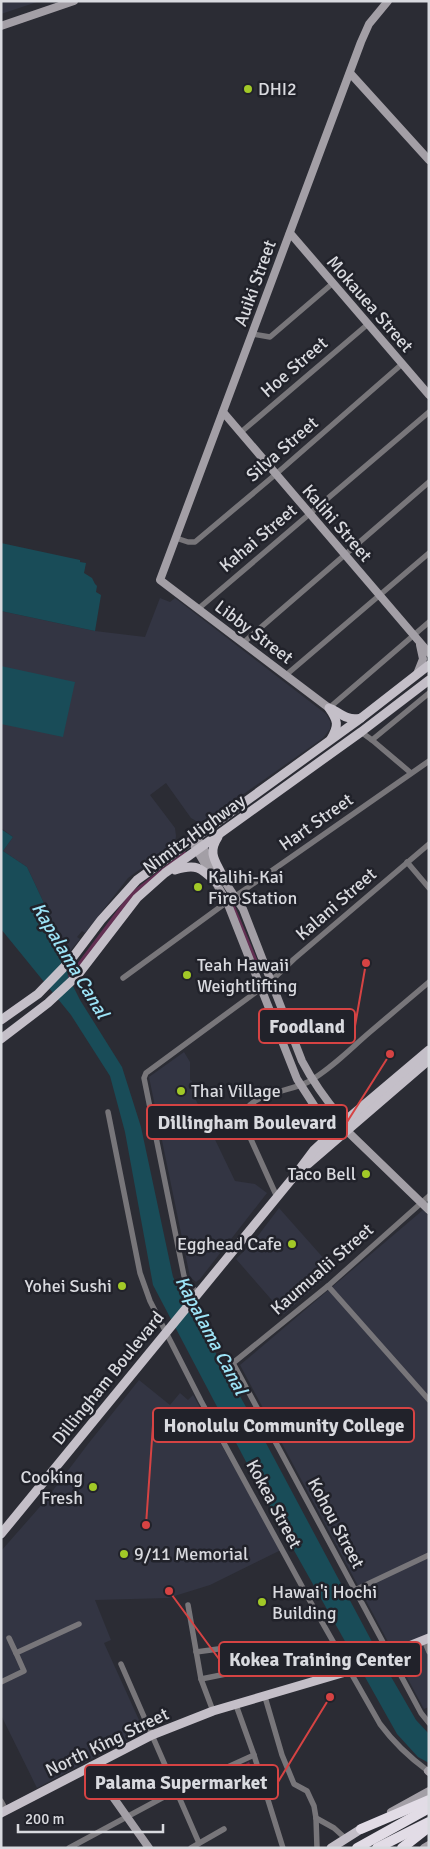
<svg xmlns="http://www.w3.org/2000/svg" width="430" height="1849" viewBox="0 0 430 1849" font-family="Signika,sans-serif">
<rect width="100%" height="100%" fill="#2b2c34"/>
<!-- built -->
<g fill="#333543">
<path d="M1,1h39l-39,13z"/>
<path d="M160,598l10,4 5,-4 151,116 4,7v8l-7,9 -116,82 -9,2 -7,-4 -25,-35 -16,12 25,33 1,8 -1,6 -7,7 -40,29 -43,55 -3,-2 -5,6 3,2 -15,18 -8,-26 -30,-64 -24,-16 10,-14 -12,-9v-217l94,20 50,6z"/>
<path d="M184,1052l6,10v18l2,1 2,15 41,85 20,3 12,9 -67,86 -4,3 -6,-5 -41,-200z"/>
<path d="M279,1208l55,62 -50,44 -48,-55 18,-18z"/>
<path d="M423,1210l6,6v491l-5,2 -184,-344z"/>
<path d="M139,1380l31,25 10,-12 8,7 5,-5 88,155 -71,35 -42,13 -73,2 16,40 -7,3 40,88 -107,57 -36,-73v-164l44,-50 43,-57z"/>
</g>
<!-- green -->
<g fill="#622f52">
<path d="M185,851l2,3 -28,20 -88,108 -3,-6 62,-83z"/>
<path d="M232,904h2l25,60h-4l-23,-56z"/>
<path d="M249,1762l8,16 -9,5 -8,-16z"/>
</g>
<!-- water -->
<g fill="#194c58">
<path d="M1,543l79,17v2l6,1 -2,10 8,5 3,6 2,2 -1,6 5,3 -6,36 -94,-20z"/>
<path d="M1,666l74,16 -12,55 -62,-13z"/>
<path d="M1,829l12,8 -10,14 24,16 30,64 9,29 2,16 12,24 42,67 19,60 32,150 86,153 127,238 30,52 13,14v29l-11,-6 -21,-23 -124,-221 -120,-228 -28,-153 -15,-56 -39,-61 -70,-86z"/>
</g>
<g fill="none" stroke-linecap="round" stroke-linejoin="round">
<!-- street -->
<g stroke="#78767a" stroke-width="5.5">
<path d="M252,334l18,3 63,-54"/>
<path d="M240,433l128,-109"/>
<path d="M176,538l12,4h7l81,-68 126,-110"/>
<path d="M198,609l231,-197"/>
<path d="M243,643l186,-161"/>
<path d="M286,675l143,-122"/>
<path d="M329,708l100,-86"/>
<path d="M361,732l11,8 39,33"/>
<path d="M372,740l57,-47"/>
<path d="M407,862l22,26"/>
<path d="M123,978l104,-76 202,-141"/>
<path d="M108,1112l32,161 10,28 51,100 109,200 70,123c14,19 29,33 48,47"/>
<path d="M429,1196l-101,90 -95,77 188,350 8,10"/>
<path d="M277,1197l-33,-73c-5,-31 44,-31 64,-42 23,-13 42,-33 62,-50 20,-17 39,-33 59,-50"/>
<path d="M328,1286l101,114"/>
<path d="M200,1293l-10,-6 -6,-11 -40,-198 2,-5 125,-92 23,-22 135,-115"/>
<path d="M355,1590l74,-35"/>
<path d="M188,1605l13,74 12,32"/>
<path d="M9,1638l7,15"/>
<path d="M424,1640l5,12"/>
<path d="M196,1652l37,-5"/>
<path d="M121,1664l78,179"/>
<path d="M201,1679l60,-12"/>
<path d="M1,1682l23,-11 -8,-18 63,-29"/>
<path d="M265,1697l17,58 12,29 13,7 7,15 2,12 1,30"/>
<path d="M236,1705l18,50 29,93"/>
<path d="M1,1801l5,9"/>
<path d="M316,1818l18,10 11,10"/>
<path d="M69,1848l106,-57 79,-36"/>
<path d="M191,1848l33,-19"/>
</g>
<!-- secondary -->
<g stroke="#a39fa6" stroke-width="8">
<path d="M1,26l73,-25"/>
<path d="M350,73l79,87"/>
<path d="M290,233l139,162"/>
<path d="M223,412l206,241"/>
<path d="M417,674l6,-15 -3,-14"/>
<path d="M329,708l-169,-128 201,-538 8,-18 19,-23"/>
<path d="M196,837l19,30"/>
<path d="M191,840l36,62 70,177 20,31 17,15 6,-1"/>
<path d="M221,876l22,33 59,152c11,21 24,39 39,57l-1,6"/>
<path d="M344,1128l85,82"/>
<path d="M91,1766l58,82"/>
<path d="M428,1771l1,1"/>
<path d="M391,1812l38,-21"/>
<path d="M424,1848l5,-3"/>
</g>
<!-- primary -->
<g stroke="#c4bfc8" stroke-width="9">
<path d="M329,708c9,13 10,17 2,31"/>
<path d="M332,709c10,6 17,12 29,9"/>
<path d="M218,837c-12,18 0,26 6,43"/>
<path d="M175,870c22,-7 26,-2 42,13"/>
<path d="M1,1020l37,-26 32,-33 31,-41 36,-40 224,-162 68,-53"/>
<path d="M1,1039l47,-36 29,-27 60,-78 28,-25 196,-141 68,-52"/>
<path d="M308,1164l121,-104"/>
<path d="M1,1534l295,-360 18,-24 31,-29 84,-71"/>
<path d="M1,1813l151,-78 61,-24 129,-38 87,-35"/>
<path d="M331,1848l30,-19"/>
</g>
<!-- highway -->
<g stroke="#e2dce6" stroke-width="10">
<path d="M361,1829l68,-29"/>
<path d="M357,1848l72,-40"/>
<path d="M377,1848l52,-26"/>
<path d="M402,1848l27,-21"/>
</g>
</g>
<!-- markers -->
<g fill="#a2c927" stroke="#21222a" stroke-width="2">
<circle cx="248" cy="89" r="5"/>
<circle cx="198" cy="887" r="5"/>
<circle cx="187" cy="975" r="5"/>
<circle cx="181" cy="1091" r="5"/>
<circle cx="366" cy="1174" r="5"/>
<circle cx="292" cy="1244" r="5"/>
<circle cx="122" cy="1286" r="5"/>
<circle cx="93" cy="1487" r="5"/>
<circle cx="124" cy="1554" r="5"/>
<circle cx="262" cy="1602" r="5"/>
</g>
<g text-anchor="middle" stroke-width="5" stroke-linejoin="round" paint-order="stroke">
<!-- poi labels -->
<g font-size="18" fill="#d9dadf" stroke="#21222a" text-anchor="start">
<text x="258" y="95">DHI2</text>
<text x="208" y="883">Kalihi-Kai<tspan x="208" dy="21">Fire Station</tspan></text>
<text x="197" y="971">Teah Hawaii<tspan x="197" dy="21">Weightlifting</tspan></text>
<text x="191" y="1097">Thai Village</text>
<text x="356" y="1180" text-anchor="end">Taco Bell</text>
<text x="282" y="1250" text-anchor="end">Egghead Cafe</text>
<text x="112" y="1292" text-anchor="end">Yohei Sushi</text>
<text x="83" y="1483" text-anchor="end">Cooking<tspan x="83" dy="21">Fresh</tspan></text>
<text x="134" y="1560">9/11 Memorial</text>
<text x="272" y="1598">Hawai'i Hochi<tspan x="272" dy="21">Building</tspan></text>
</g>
<!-- street labels -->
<g font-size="18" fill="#d9dadf" stroke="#21222a">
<text transform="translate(255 283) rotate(-70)" y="6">Auiki Street</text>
<text transform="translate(370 304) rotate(49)" y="6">Mokauea Street</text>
<text transform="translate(294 367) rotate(-41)" y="6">Hoe Street</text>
<text transform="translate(282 449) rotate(-41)" y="6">Silva Street</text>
<text transform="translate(337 523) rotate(49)" y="6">Kalihi Street</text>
<text transform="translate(258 538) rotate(-40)" y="6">Kahai Street</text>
<text transform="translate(254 632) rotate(37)" y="6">Libby Street</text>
<text transform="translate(316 822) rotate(-35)" y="6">Hart Street</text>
<text transform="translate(194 834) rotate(-36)" y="6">Nimitz Highway</text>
<text transform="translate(336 904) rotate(-41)" y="6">Kalani Street</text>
<text transform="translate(322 1269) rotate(-41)" y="6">Kaumualii Street</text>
<text transform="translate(108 1378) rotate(-51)" y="6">Dillingham Boulevard</text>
<text transform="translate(274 1504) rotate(62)" y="6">Kokea Street</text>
<text transform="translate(336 1523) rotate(62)" y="6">Kohou Street</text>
<text transform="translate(107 1742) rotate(-26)" y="6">North King Street</text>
</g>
<!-- water labels -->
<g font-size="19" font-style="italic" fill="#9de4f7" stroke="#21222a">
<text transform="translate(71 960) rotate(59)" y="7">Kapalama Canal</text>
<text transform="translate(212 1335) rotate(62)" y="7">Kapalama Canal</text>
</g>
</g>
<!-- callouts -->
<path fill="none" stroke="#d64343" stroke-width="2" d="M366 963L355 1026M390 1054L347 1122M146 1525L153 1425M169 1591L219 1659M330 1697L278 1782"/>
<g fill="#d64343" stroke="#21222a" stroke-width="2">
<circle cx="366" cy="963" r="5"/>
<circle cx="390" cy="1054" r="5"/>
<circle cx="146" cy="1525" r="5"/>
<circle cx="169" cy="1591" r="5"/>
<circle cx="330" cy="1697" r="5"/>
</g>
<g fill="#21222a" stroke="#d64343" stroke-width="2">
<rect x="259" y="1009" width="96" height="34" rx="5"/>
<rect x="147" y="1105" width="200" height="34" rx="5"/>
<rect x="153" y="1408" width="261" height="34" rx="5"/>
<rect x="219" y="1642" width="202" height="34" rx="5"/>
<rect x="85" y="1765" width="193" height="34" rx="5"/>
</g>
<g font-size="19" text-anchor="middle" font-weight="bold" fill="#d9dadf">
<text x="307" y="1033">Foodland</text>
<text x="247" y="1129">Dillingham Boulevard</text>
<text x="284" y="1432">Honolulu Community College</text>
<text x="320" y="1666">Kokea Training Center</text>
<text x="181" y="1789">Palama Supermarket</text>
</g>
<!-- border -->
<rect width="430" height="1849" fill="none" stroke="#d9dadf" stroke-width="5"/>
<!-- scale -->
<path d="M18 1824v8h145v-8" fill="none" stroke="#d9dadf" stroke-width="2.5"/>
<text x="25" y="1824" font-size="15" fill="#d9dadf" stroke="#21222a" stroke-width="4" paint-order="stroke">200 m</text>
</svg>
